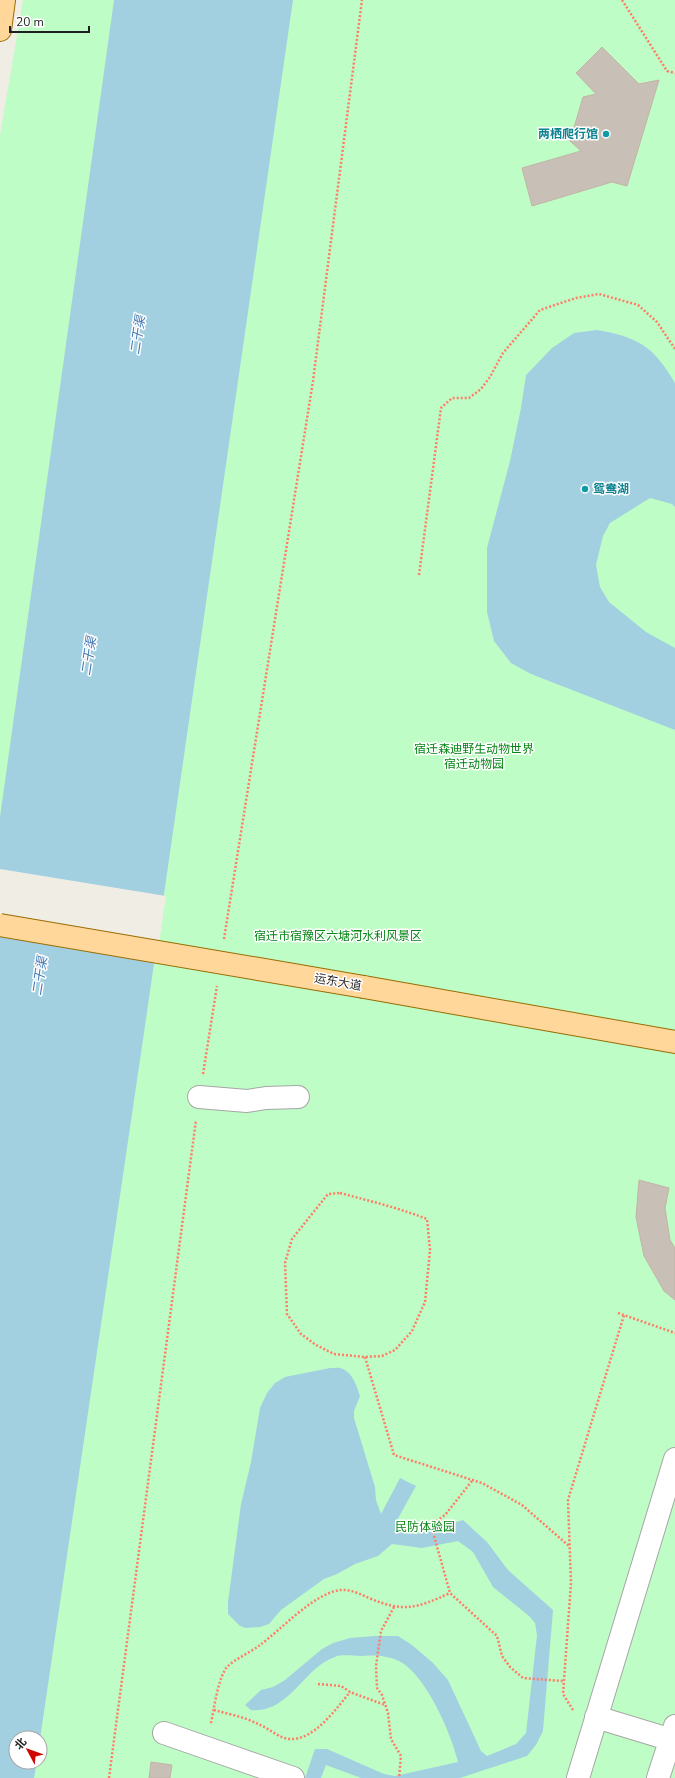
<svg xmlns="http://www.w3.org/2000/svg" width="675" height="1778" viewBox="0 0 675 1778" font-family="'Nunito Sans','Noto Sans SC',sans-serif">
<rect width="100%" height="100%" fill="#f0ede4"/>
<!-- park -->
<path fill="#bffdc6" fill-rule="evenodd" d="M23,0h652v1778h-675v-1643zM16,1738h24v24h-24z"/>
<!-- water -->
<g fill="#a2d0e1">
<path d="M114,0h179l-147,1019 -106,720 -24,-1v24h21l-3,16h-34v-961z"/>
<path d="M597,330c15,2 38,8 50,18 11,8 21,23 28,35v124l-3,-3 -22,-6 -40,25 -7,13 -7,29 4,22 9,15 37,30 29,16v82l-144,-56 -20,-11 -17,-22 -7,-29v-64l23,-87 11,-53 5,-33 26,-27 22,-15z"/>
<path d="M330,1368c4,0 10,-1 13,1 10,4 14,18 17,27l-6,15v7l21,69 1,13 5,14 19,-36 16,8 -21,38 7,9 15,1 46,-14 24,22 21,28 45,40 -10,121 -7,14 -9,11 -67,22h-99l-35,-13 -5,13h-16l10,-29h12l57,25 11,2 63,-14c-7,-29 -32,-87 -59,-101 -13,-6 -26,-6 -39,-5 -7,0 -18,-2 -25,1 -31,10 -46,57 -84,53l-6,-5 16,-15 12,-3 12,-7 37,-31 11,-6 17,-5 25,-2h23l14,9 21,18 15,17 33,71 6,5 29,-12 10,-11 11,-98 -2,-12 -6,-7 -36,-29 -20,-35 -15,-11 -36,7 -30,-4 -14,12 -23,8 -18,10 -13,5 -43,31 -12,14 -9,3 -14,1 -6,-2 -12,-12v-12l13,-98 10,-42 9,-54 7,-15 8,-10 10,-6z"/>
</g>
<!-- pier -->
<path fill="#f0ede4" d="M0,869l166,27 -9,61 -157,-26z"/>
<!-- building -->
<g fill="#c8bfb7" stroke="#c3b4a6">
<path d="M602,47l37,37 20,-4 -32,106 -15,-4 -80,24 -10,-38 59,-17 -11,-10 13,-44 13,-3 -20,-21z"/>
<path d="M639,1180l30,8 -4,20 5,32 5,8v52l-11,-9 -20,-35 -8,-39z"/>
<path d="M151,1762l21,3 -2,13h-21z"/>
</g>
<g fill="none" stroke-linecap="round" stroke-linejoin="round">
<defs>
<g id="minor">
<path d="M199,1097l48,4 19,-3 32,-1"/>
<path d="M596,1717l79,24"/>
<path d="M164,1733l129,45"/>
<path d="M578,1778l97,-319"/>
<path d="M658,1778l17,-52"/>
</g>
<g id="major">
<path d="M0,30l4,-30"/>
<path d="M364,987l311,55"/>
</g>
</defs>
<!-- minor casing -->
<use href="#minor" stroke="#a6a6a6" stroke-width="24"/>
<!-- major casing -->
<use href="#major" stroke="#9a6c00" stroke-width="24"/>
<!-- path -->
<g stroke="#ff7c67" stroke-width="2.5" stroke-dasharray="2 2" stroke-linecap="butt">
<path d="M622,0l45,71 8,2"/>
<path d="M419,575l22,-167 11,-10h17l12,-9 9,-12 13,-24 37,-43 36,-12 23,-4 39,11 19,17 18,27"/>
<path d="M224,939l89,-558 49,-381"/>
<path d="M203,1074l14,-88"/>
<path d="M340,1193c30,8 59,15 87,26l3,31 -5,52 -13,29 -17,19 -13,6 -17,1 -31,-3 -18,-9 -15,-11 -14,-20 -2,-51 7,-24 36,-45z"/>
<path d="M618,1313l57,20"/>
<path d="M365,1357l29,98 88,28 40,22 47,41"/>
<path d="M472,1481l-27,34 -14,10 19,68 47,43 5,20 8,11 13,11 40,3"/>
<path d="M394,1607l-13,24 -5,35 1,22 5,7 6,18 3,26 10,17 -2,22"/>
<path d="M318,1684l23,2 9,6 35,13"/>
<path d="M214,1710c14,4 31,7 44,14 11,4 21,15 33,15 23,1 46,-31 59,-47"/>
<path d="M573,1710l-10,-16 8,-111 -3,-83 56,-185"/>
<path d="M211,1723c3,-14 7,-45 16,-56 8,-8 24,-15 33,-22 22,-16 53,-51 80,-55 10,-1 20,4 29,8 35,15 48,10 81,-5"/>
<path d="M109,1778l87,-658"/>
</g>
<!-- minor -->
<use href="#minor" stroke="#fff" stroke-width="22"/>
<!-- major -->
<use href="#major" stroke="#ffd79b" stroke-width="22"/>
<defs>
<path id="major-bridge" d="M0,925l364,62"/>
</defs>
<!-- major-bridge casing -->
<use href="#major-bridge" stroke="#9a6c00" stroke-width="24" stroke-linecap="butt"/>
<!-- major-bridge -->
<use href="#major-bridge" stroke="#ffd79b" stroke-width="22"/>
</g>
<!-- markers -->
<g fill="#0f9aa8" stroke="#fff" stroke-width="1.5">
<circle cx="606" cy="134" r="4"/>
<circle cx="585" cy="489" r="4"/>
</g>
<g text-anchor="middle" stroke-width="3" stroke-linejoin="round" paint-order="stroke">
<!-- culture labels -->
<g font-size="12" font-weight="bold" fill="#0d838f" stroke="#fff" text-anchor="end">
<text x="598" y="138">两栖爬行馆</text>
<text x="593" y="493" text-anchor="start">鸳鸯湖</text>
</g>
<!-- park labels -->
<g font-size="12" fill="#058514" stroke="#fff">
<text x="474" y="753">宿迁森迪野生动物世界</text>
<text x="474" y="768">宿迁动物园</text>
<text x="338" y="940">宿迁市宿豫区六塘河水利风景区</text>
<text x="425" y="1531">民防体验园</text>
</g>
<!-- street labels -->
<g font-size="12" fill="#1f1f1f" stroke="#fff">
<text transform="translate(338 982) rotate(10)" y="4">运东大道</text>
</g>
<!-- water labels -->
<g font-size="13" font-style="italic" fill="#4579b5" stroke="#fff">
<text transform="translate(137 335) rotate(-81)" y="5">二干渠</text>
<text transform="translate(88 656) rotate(-81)" y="5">二干渠</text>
<text transform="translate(39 976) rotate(-81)" y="5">二干渠</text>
</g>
</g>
<!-- north arrow -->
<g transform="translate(28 1750) rotate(311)"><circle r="19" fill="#ffffff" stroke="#a5a5a5"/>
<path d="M0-3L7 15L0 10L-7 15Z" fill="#ce0700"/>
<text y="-6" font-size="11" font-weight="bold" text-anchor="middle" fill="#1f1f1f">北</text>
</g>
<!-- scale -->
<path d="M10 26v6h79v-6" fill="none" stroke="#1f1f1f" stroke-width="2"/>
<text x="16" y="26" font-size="12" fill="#1f1f1f" stroke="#ffffff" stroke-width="3" paint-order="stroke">20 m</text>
</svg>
